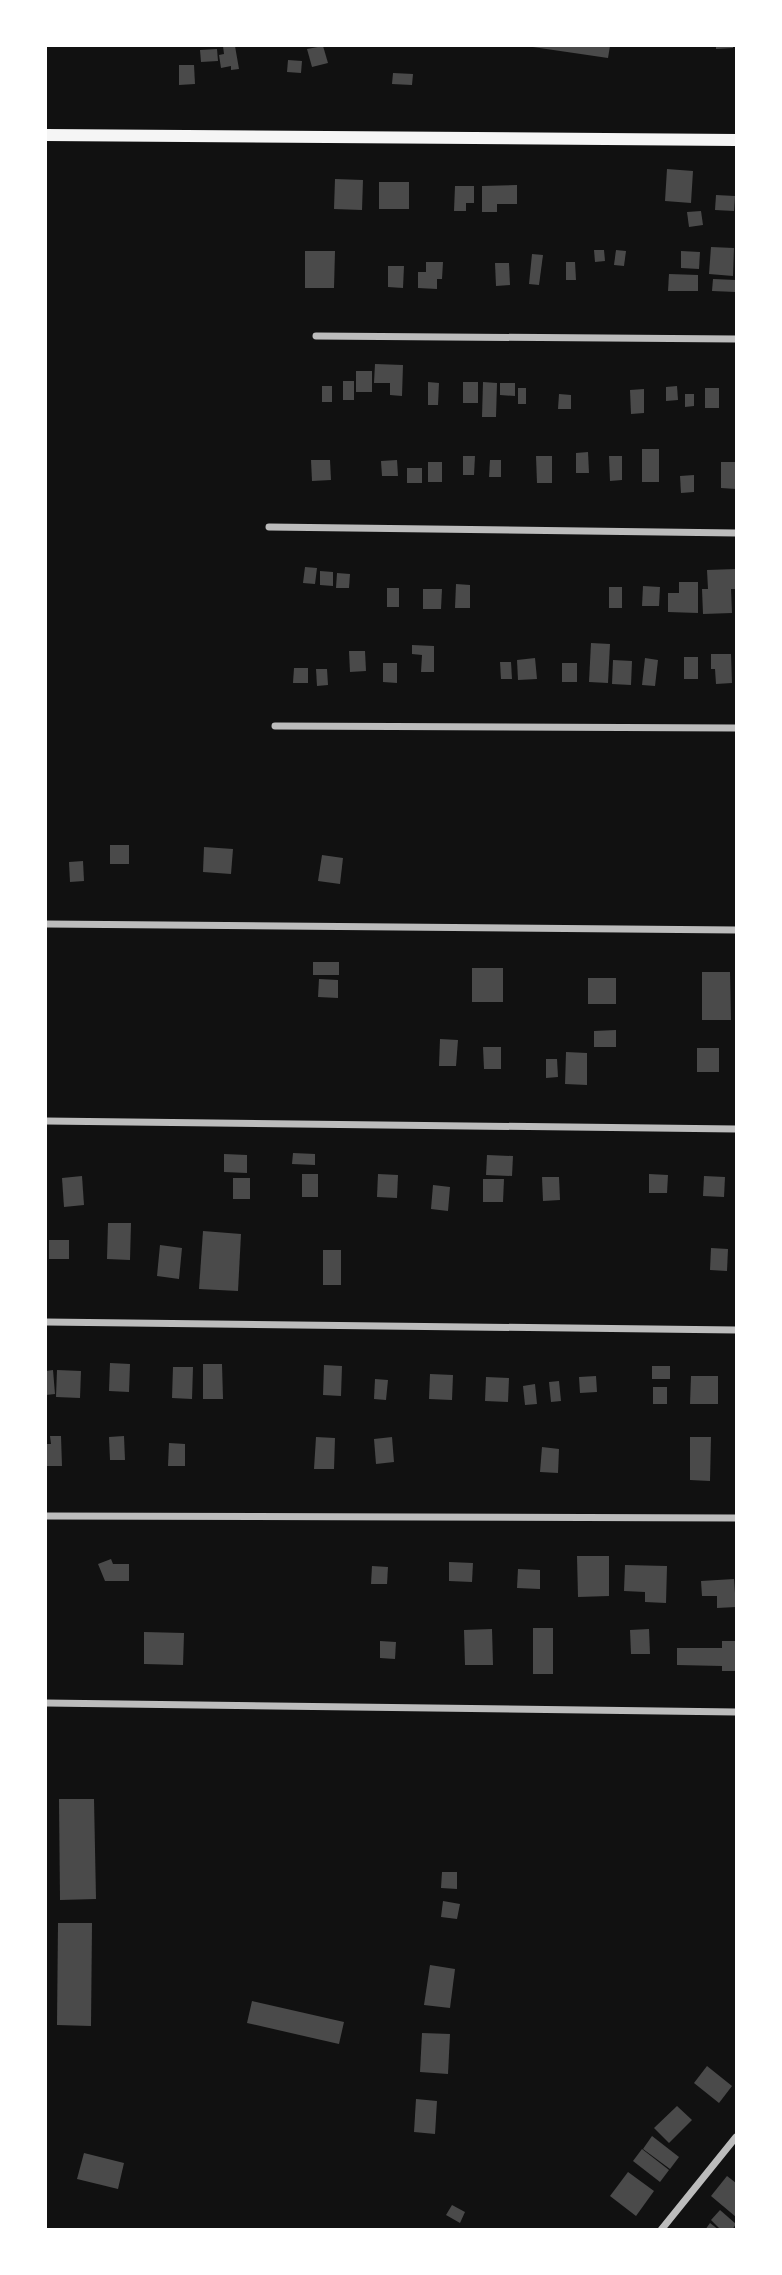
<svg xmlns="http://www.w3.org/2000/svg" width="782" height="2275" viewBox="0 0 782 2275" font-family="'PT Sans Narrow',sans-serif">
<rect width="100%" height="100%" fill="#111"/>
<!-- building -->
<g fill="#4a4a4a">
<path d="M223,46h12l4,23 -8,1v-4l-10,2 -2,-13 5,-1z"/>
<path d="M323,46l5,17 -16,4 -5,-18z"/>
<path d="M526,46h84l-2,12z"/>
<path d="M716,46h17v2l-17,1z"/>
<path d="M217,49l1,12 -17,1 -1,-12z"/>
<path d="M288,60l14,1 -1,12 -14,-1z"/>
<path d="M179,65h15l1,19 -16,1z"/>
<path d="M393,73l20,1 -1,11 -20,-1z"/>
<path d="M667,169l26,2 -2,32 -26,-2z"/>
<path d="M335,179l28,1 -1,30 -28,-1z"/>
<rect x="379" y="182" width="30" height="27"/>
<path d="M517,185v19h-20v8h-15v-26z"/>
<path d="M455,186h19v17h-8v8h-12z"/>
<path d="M716,195l19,1 -1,15 -19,-1z"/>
<path d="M701,211l2,14 -14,2 -2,-15z"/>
<path d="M711,247l23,1 -1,28 -24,-2z"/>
<path d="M594,250h10l1,11 -10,1z"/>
<path d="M616,250l10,1 -2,15 -10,-1z"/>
<path d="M305,251h30l-1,37h-29z"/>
<path d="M681,251l19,1 -1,17 -18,-1z"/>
<path d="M532,254l11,1 -4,30 -10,-1z"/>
<path d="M426,262h17l-1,17h-5v10l-19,-1v-16h8z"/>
<path d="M566,262h9l1,18h-10z"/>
<path d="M495,263h14l1,22 -14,1z"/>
<path d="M388,266h16l-1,22 -15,-1z"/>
<path d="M669,274l29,1v16h-30z"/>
<path d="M713,279l23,1v12l-24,-1z"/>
<path d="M375,364l28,1 -1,31 -12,-1v-12h-16z"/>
<rect x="356" y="371" width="16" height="21"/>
<rect x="343" y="381" width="11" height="19"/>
<path d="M428,382l11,1 -1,22h-10z"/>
<rect x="463" y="382" width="15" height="21"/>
<path d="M483,382l14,1 -1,34h-14z"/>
<path d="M500,383h15v13l-15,-1z"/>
<rect x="322" y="386" width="10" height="16"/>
<path d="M677,386l1,14 -12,1v-14z"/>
<rect x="518" y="388" width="8" height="16"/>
<rect x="705" y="388" width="14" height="20"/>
<path d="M644,389v24l-13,1 -1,-24z"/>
<path d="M559,394l12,1v14h-13z"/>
<path d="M685,394h9v12l-9,1z"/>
<rect x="642" y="449" width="17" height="33"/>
<path d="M588,452l1,21h-13v-20z"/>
<path d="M463,456h12l-1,19h-11z"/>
<path d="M536,456h16v27h-15z"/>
<path d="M609,456h13v24l-12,1z"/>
<path d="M311,460h19l1,20 -19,1z"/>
<path d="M397,460l1,16h-16l-1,-15z"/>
<path d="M490,460h11v17h-12z"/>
<rect x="428" y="462" width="14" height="20"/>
<path d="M721,462h15v27l-15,-1z"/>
<rect x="407" y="468" width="15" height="15"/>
<path d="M694,475v17l-13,1 -1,-17z"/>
<path d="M305,567l12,1 -2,16 -12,-1z"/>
<path d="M736,569v20h-5l1,24 -29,1 -1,-25h6l-1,-19z"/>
<path d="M320,571l13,1v14l-13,-1z"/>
<path d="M337,573l13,1 -1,14h-13z"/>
<path d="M679,582h19v31l-30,-1v-19h11z"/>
<path d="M456,584l14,1v23h-15z"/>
<path d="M643,586l17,1 -1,19h-17z"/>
<rect x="609" y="587" width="13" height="21"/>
<rect x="387" y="588" width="12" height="19"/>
<path d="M423,589h19l-1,20h-18z"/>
<path d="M591,643l19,1 -2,39 -19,-1z"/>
<path d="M412,645l22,1v26h-13l1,-17 -10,-1z"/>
<path d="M349,651h16l1,20 -16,1z"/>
<path d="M711,654h20l1,29 -16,1 -1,-15h-4z"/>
<rect x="684" y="657" width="14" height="22"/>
<path d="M535,658l2,21 -19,1 -1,-20z"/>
<path d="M645,658l13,2 -3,26 -13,-1z"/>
<path d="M613,660l19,1 -1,24 -19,-1z"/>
<path d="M500,662h11l1,17h-11z"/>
<path d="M383,663h14v20l-14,-1z"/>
<rect x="562" y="663" width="15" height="19"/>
<path d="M294,668h14v15h-15z"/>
<path d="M316,669h11l1,16 -11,1z"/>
<rect x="110" y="845" width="19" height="19"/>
<path d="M204,847l29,2 -2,25 -28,-2z"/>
<path d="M322,855l21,3 -3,26 -22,-3z"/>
<path d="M83,861l1,20 -14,1 -1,-20z"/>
<rect x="313" y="962" width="26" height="13"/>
<rect x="472" y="968" width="31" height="34"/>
<path d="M702,972h28l1,48h-29z"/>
<rect x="588" y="978" width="28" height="26"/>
<path d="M319,979l19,1v18l-20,-1z"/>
<path d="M616,1030v17h-22v-16z"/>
<path d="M440,1039l18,1 -2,26h-17z"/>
<path d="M483,1047h18v22h-17z"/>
<rect x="697" y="1048" width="22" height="24"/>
<path d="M566,1052l21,1v32l-22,-1z"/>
<path d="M546,1059h11l1,18 -12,1z"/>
<path d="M293,1153l22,1v11l-23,-1z"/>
<path d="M224,1154l23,1v18l-23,-1z"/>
<path d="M487,1155l26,1 -1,20 -26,-1z"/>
<rect x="302" y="1174" width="16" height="23"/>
<path d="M378,1174l20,1 -1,23 -20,-1z"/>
<path d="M649,1174l19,1 -1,18h-18z"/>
<path d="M82,1176l2,29 -20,2 -2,-29z"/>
<path d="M704,1176l21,1 -1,20 -21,-1z"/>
<path d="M542,1177h17l1,23 -17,1z"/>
<rect x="233" y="1178" width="17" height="21"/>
<path d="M483,1179h21l-1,23h-20z"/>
<path d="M433,1185l17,2 -2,24 -17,-2z"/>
<path d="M108,1223h23l-1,37 -23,-1z"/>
<path d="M203,1231l38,3 -3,57 -39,-2z"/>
<rect x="49" y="1240" width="20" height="19"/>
<path d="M160,1245l22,3 -3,31 -22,-3z"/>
<path d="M711,1248l17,1 -1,22 -17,-1z"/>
<rect x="323" y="1250" width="18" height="35"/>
<path d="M110,1363l20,1 -1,28 -20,-1z"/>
<path d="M203,1364h19l1,35h-20z"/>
<path d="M324,1365l18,1 -1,30 -18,-1z"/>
<rect x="652" y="1366" width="18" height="13"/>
<path d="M173,1367h20l-1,32 -20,-1z"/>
<path d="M53,1370l2,24 -9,1v-24z"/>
<path d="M57,1370l24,1 -1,27 -24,-1z"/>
<path d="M430,1374l23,1 -1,25 -23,-1z"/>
<path d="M596,1376l1,16 -17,1 -1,-16z"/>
<path d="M691,1376h27v28h-28z"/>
<path d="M486,1377l23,1 -1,24 -23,-1z"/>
<path d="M375,1379l13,1 -2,20 -12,-1z"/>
<path d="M559,1381l2,20 -10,1 -2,-20z"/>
<path d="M535,1384l2,20 -12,1 -2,-19z"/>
<rect x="653" y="1387" width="14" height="17"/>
<path d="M50,1436h11l1,30h-16v-22h5z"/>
<path d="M124,1436l1,24h-15l-1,-23z"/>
<path d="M316,1437l19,1 -1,31h-20z"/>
<path d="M392,1437l2,25 -18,2 -2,-25z"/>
<path d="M690,1437h21l-1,44 -20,-1z"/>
<path d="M169,1443l16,1v22h-17z"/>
<path d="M542,1447l17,2 -1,24 -18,-1z"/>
<path d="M577,1556h32v40l-31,1z"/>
<path d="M111,1559l2,5h16v17h-24l-7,-17z"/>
<path d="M449,1562l24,1 -1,19 -23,-1z"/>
<path d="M625,1565l42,1 -1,37 -21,-1v-10l-21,-1z"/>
<path d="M372,1566l16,1 -1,17h-16z"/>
<path d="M518,1569l22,1v19l-23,-1z"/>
<path d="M734,1579l2,28 -19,1v-12h-15l-1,-15z"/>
<rect x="533" y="1628" width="20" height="46"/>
<path d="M492,1629l1,36h-28l-1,-35z"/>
<path d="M649,1629l1,25h-19l-1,-24z"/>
<path d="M144,1632l40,1 -1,32 -39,-1z"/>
<path d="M380,1641l16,1 -1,17 -15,-1z"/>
<path d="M722,1641h14v30h-14v-5l-45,-1v-17h45z"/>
<path d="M59,1799h35l2,100 -36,1z"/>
<path d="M442,1872h15v17l-16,-1z"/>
<path d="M443,1901l17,3 -3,15 -16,-2z"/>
<path d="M58,1923h34l-1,103 -34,-1z"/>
<path d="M430,1965l25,4 -5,39 -26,-3z"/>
<path d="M252,2001l92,21 -5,22 -92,-21z"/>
<path d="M422,2033l28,1 -2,40 -28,-2z"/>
<path d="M707,2066l25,20 -13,17 -25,-20z"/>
<path d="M416,2099l21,2 -2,33 -21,-2z"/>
<path d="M677,2106l15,14 -23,23 -15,-15z"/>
<path d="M652,2136l27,21 -9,12 -27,-20z"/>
<path d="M642,2149l27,21 -9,12 -27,-21z"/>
<path d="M84,2153l40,10 -6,26 -41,-10z"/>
<path d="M628,2172l26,19 -18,25 -26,-20z"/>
<path d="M727,2176l9,7v34l-25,-21z"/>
<path d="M452,2205l13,7 -5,11 -14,-8z"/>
<path d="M720,2210l16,14 -4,6h-11l-10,-10z"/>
<path d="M710,2223l9,7h-14z"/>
</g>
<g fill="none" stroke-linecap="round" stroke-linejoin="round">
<!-- minor -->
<g stroke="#bcbcbc" stroke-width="7">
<path d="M316,336l420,3"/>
<path d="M269,527l467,6"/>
<path d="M275,726l461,2"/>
<path d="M46,924l690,6"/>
<path d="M46,1121l690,8"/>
<path d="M46,1322l690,8"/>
<path d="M46,1516l690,2"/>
<path d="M46,1703l690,9"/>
<path d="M661,2230l75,-93"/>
</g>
<!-- secondary -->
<path stroke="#f5f5f5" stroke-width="12" d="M46,135l690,5"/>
</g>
<!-- border -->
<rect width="782" height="2275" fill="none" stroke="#ffffff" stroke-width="94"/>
</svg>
